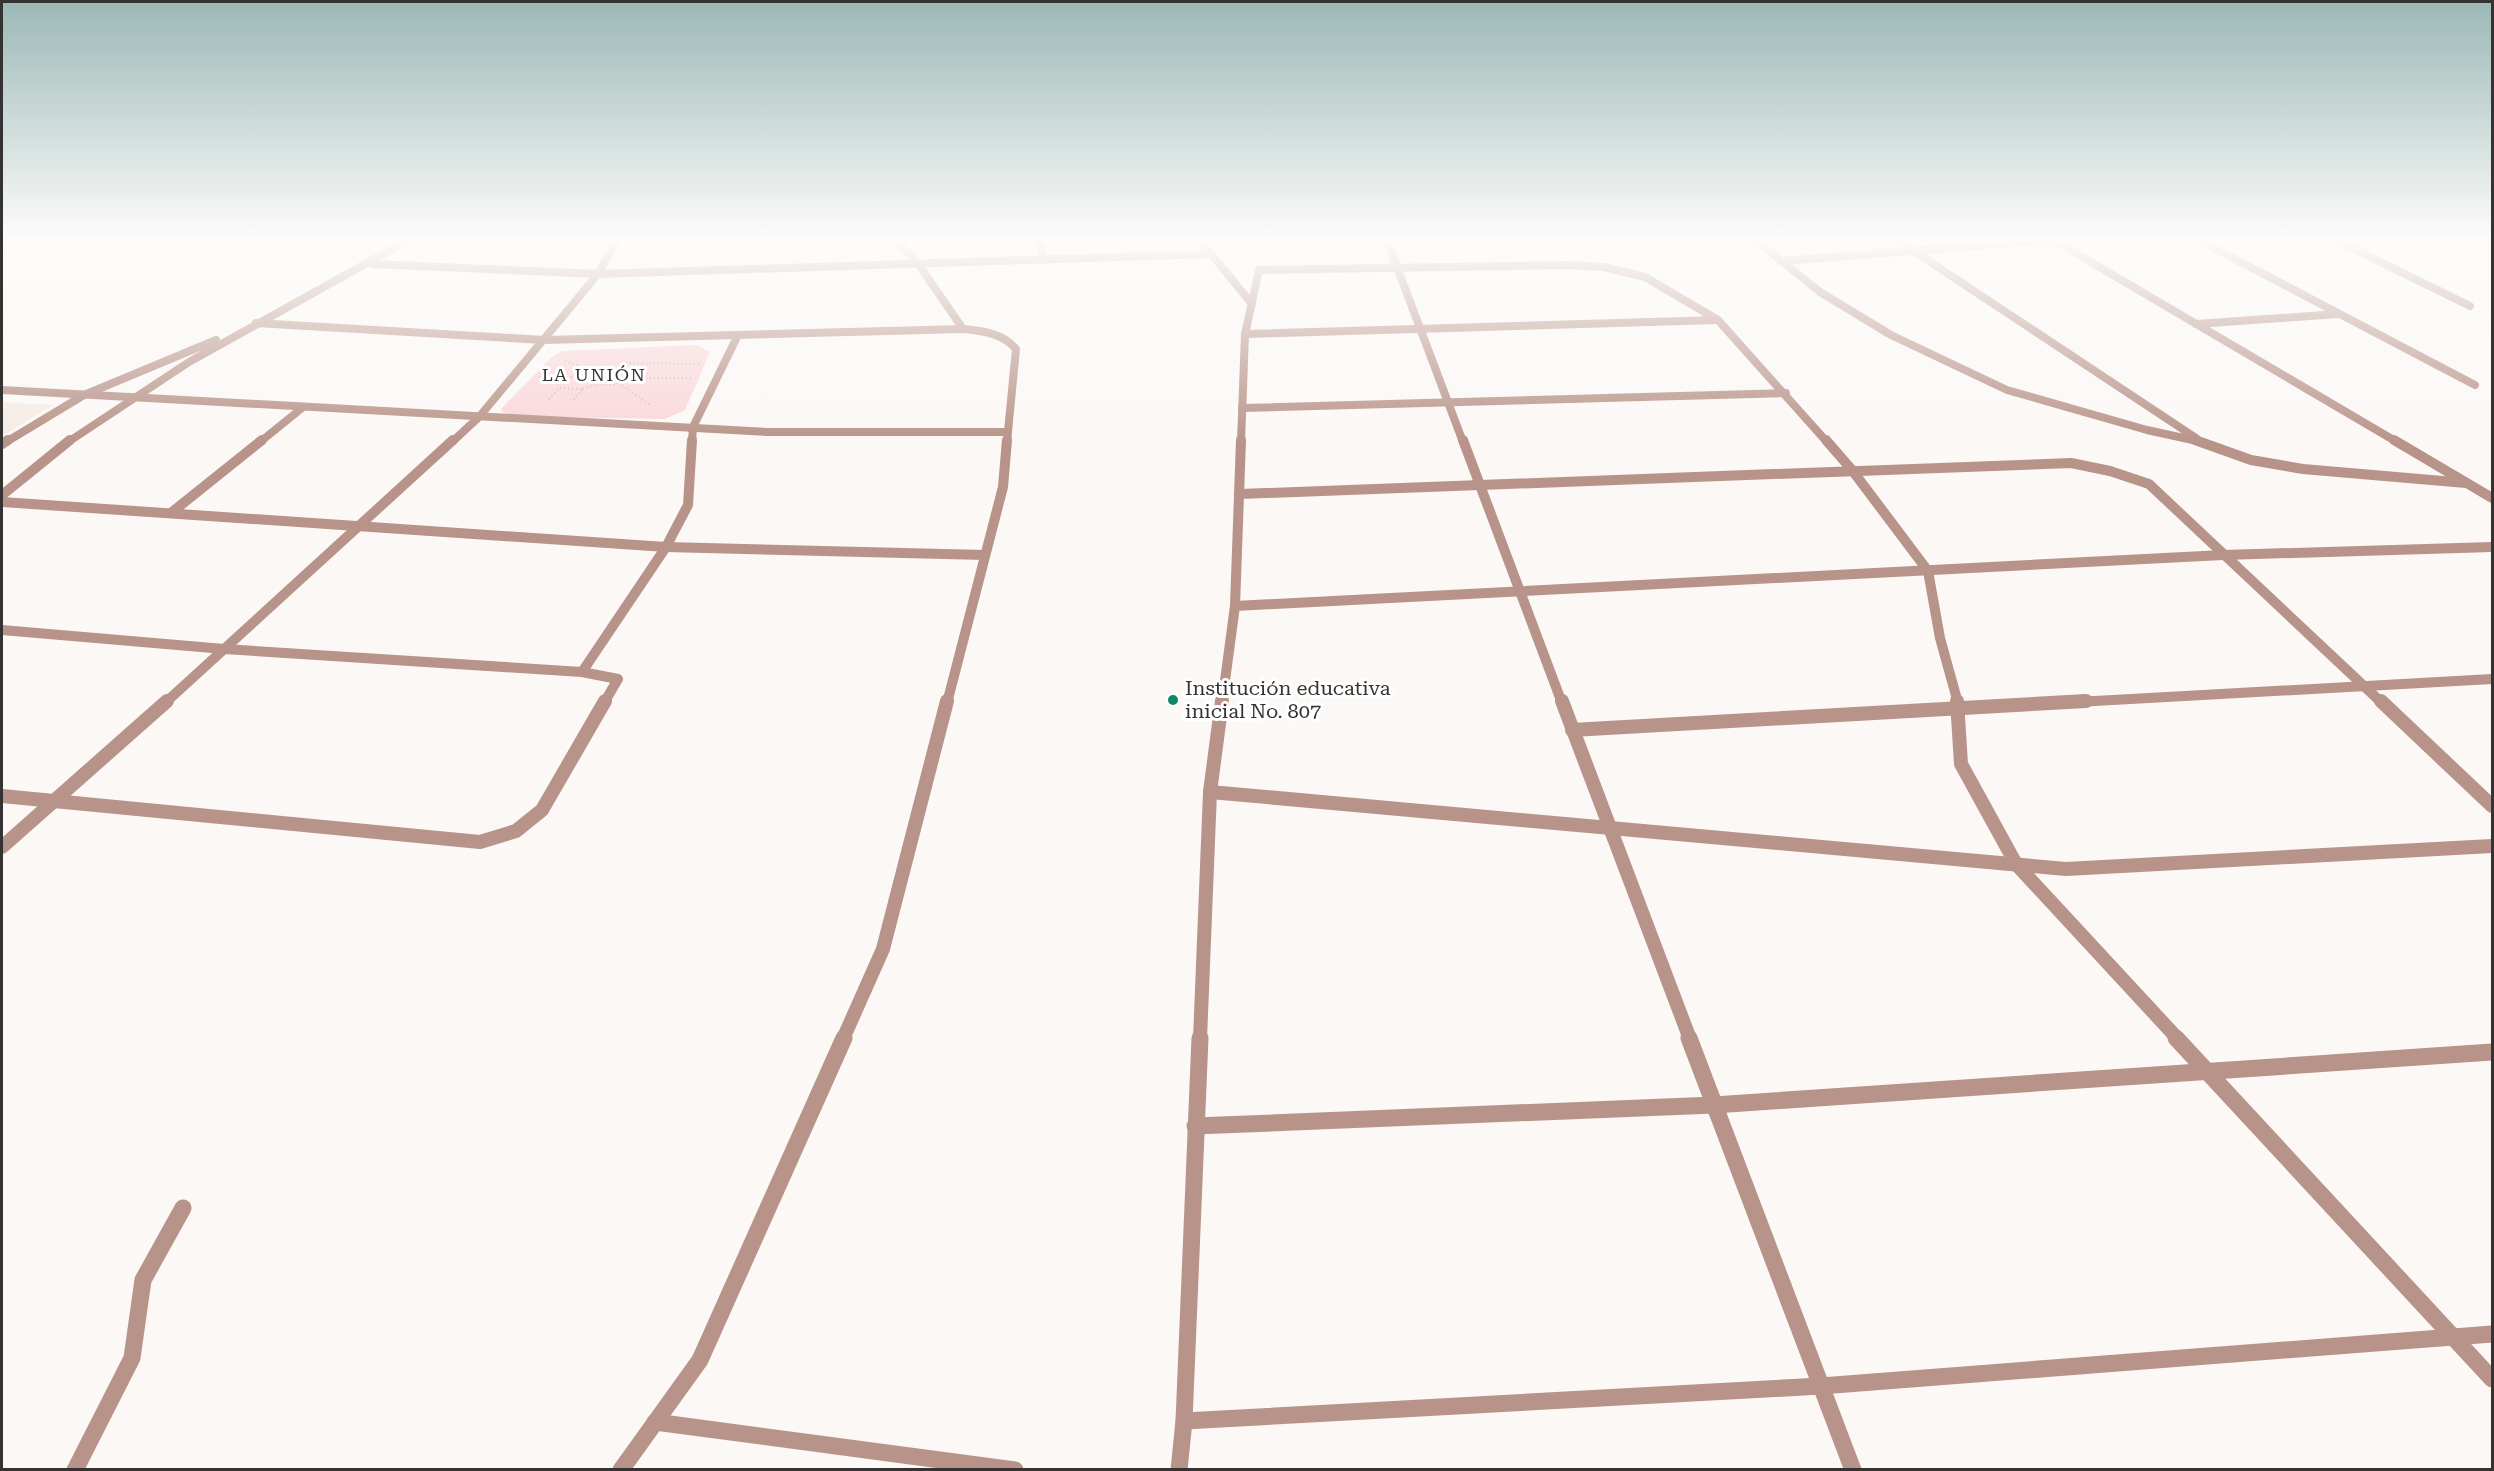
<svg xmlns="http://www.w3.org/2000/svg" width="2494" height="1471" viewBox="0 0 2494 1471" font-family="'Roboto Serif',serif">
<rect width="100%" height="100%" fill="#fbf8f6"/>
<!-- built -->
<path fill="#f5ebe4" d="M2,402l51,3 -51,31z"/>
<!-- green -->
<path fill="#fad6d9" d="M696,345l14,7 -25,58 -20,9 -153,-3 -7,-1 -4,-6 51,-52 10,-6z"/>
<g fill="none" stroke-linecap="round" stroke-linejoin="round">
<!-- path -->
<g stroke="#bcbab8" stroke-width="2" stroke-dasharray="1 3" stroke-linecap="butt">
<path d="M565,361l35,13"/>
<path d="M626,363l74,1"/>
<path d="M608,372h14l5,5 -14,8 -19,-2 2,-6z"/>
<path d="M539,377h56"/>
<path d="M626,378h67"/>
<path d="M619,383l31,22"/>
<path d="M583,389l13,-5"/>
<path d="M549,399l10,-11 24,1 -9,10h-4"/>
</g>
<!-- minor-far3 -->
<g stroke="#b89389" stroke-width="8">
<path d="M894,238l25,27 44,64"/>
<path d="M1040,238l3,22"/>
<path d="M1198,238l54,66"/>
<path d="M1386,238l77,204"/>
<path d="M1753,238l67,54 71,43 116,55 140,40 55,12"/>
<path d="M1894,238l302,200"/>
<path d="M2050,238l347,204"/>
<path d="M2195,238l280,147"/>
<path d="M2332,238l138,68"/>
<path d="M1782,261l296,-23"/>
<path d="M373,264l225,10 611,-20"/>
<path d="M256,323l288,17 419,-11c19,2 40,4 53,20l-9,93"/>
<path d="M2196,324l142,-10"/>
<path d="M1245,334l472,-14"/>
<path d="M2,390l765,42h240"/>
<path d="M1242,408l544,-15"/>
<path d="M260,442l42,-34"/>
<path d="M452,442l27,-25 119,-143 20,-36"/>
<path d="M692,442l1,-15 44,-90"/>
<path d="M1241,442l4,-108 14,-64 309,-5 36,2 41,10 73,43 109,122"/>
</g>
<!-- minor-far2 -->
<g stroke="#b89389" stroke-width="10">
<path d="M1463,440l99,263"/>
<path d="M1826,440l26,30 76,101 12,67 18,65"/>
<path d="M2195,440l56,20 52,9 163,14"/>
<path d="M2394,440l98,58"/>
<path d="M1240,494l831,-31 39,8 39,13 233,219"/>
<path d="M2,502l664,45 319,8"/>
<path d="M171,513l91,-73"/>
<path d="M1235,606l988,-51 269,-8"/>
<path d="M2,630l222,19 358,23 36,7 -14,24"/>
<path d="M582,672l84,-125 22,-42 4,-65"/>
<path d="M165,703l288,-263"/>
<path d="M947,703l56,-216 4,-47"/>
<path d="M1222,703l13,-97 6,-166"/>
<path d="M2059,703l433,-24"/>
</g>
<!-- minor-far1 -->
<g stroke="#b89389" stroke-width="14">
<path d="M1562,701l128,338"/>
<path d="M1957,701l4,63 55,100 162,175"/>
<path d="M2381,701l111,105"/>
<path d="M1572,730l514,-29"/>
<path d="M1210,792l856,77 426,-23"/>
<path d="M2,796l478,46 36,-11 26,-21 63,-109"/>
<path d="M2,847l165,-146"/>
<path d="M843,1039l40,-90 64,-248"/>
<path d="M1200,1039l10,-247 12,-91"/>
</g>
<!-- minor -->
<g stroke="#b89389" stroke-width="17">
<path d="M1689,1038l164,432"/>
<path d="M2176,1038l316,341"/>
<path d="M1195,1126l519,-21 778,-53"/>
<path d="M1184,1421l637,-35 671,-52"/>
<path d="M655,1422l360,48"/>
<path d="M75,1470l57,-112 11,-78 40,-72"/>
<path d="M621,1470l79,-110 144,-322"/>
<path d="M1179,1470l5,-49 16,-383"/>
</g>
<!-- tertiary-far1 -->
<g stroke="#b89389" stroke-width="8">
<path d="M6,442l78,-47 132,-55"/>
<path d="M68,442l121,-80 223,-124"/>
</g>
<!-- tertiary -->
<g stroke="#b89389" stroke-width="10">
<path d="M2,444l6,-4"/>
<path d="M2,495l68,-55"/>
</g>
</g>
<!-- sky -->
<linearGradient id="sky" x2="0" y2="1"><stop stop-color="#9bb8b6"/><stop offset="0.54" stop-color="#fdfcfb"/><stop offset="1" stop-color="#fdfcfb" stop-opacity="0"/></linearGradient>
<rect width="2494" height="444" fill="url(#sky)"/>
<!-- markers -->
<circle fill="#0e8769" stroke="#fff" stroke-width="2" cx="1173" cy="700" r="6"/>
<g text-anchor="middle" stroke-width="6" stroke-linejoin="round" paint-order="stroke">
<!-- far-neighbourhood labels -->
<g font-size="18" letter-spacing="1.5" fill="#343332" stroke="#fff">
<text x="594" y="381">LA UNIÓN</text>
</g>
<!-- poi labels -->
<g font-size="20" fill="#343332" stroke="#fff" text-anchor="start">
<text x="1185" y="695">Institución educativa<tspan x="1185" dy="23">inicial No. 807</tspan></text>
</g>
</g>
<!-- border -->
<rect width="2494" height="1471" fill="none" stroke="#343332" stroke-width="6"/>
</svg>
